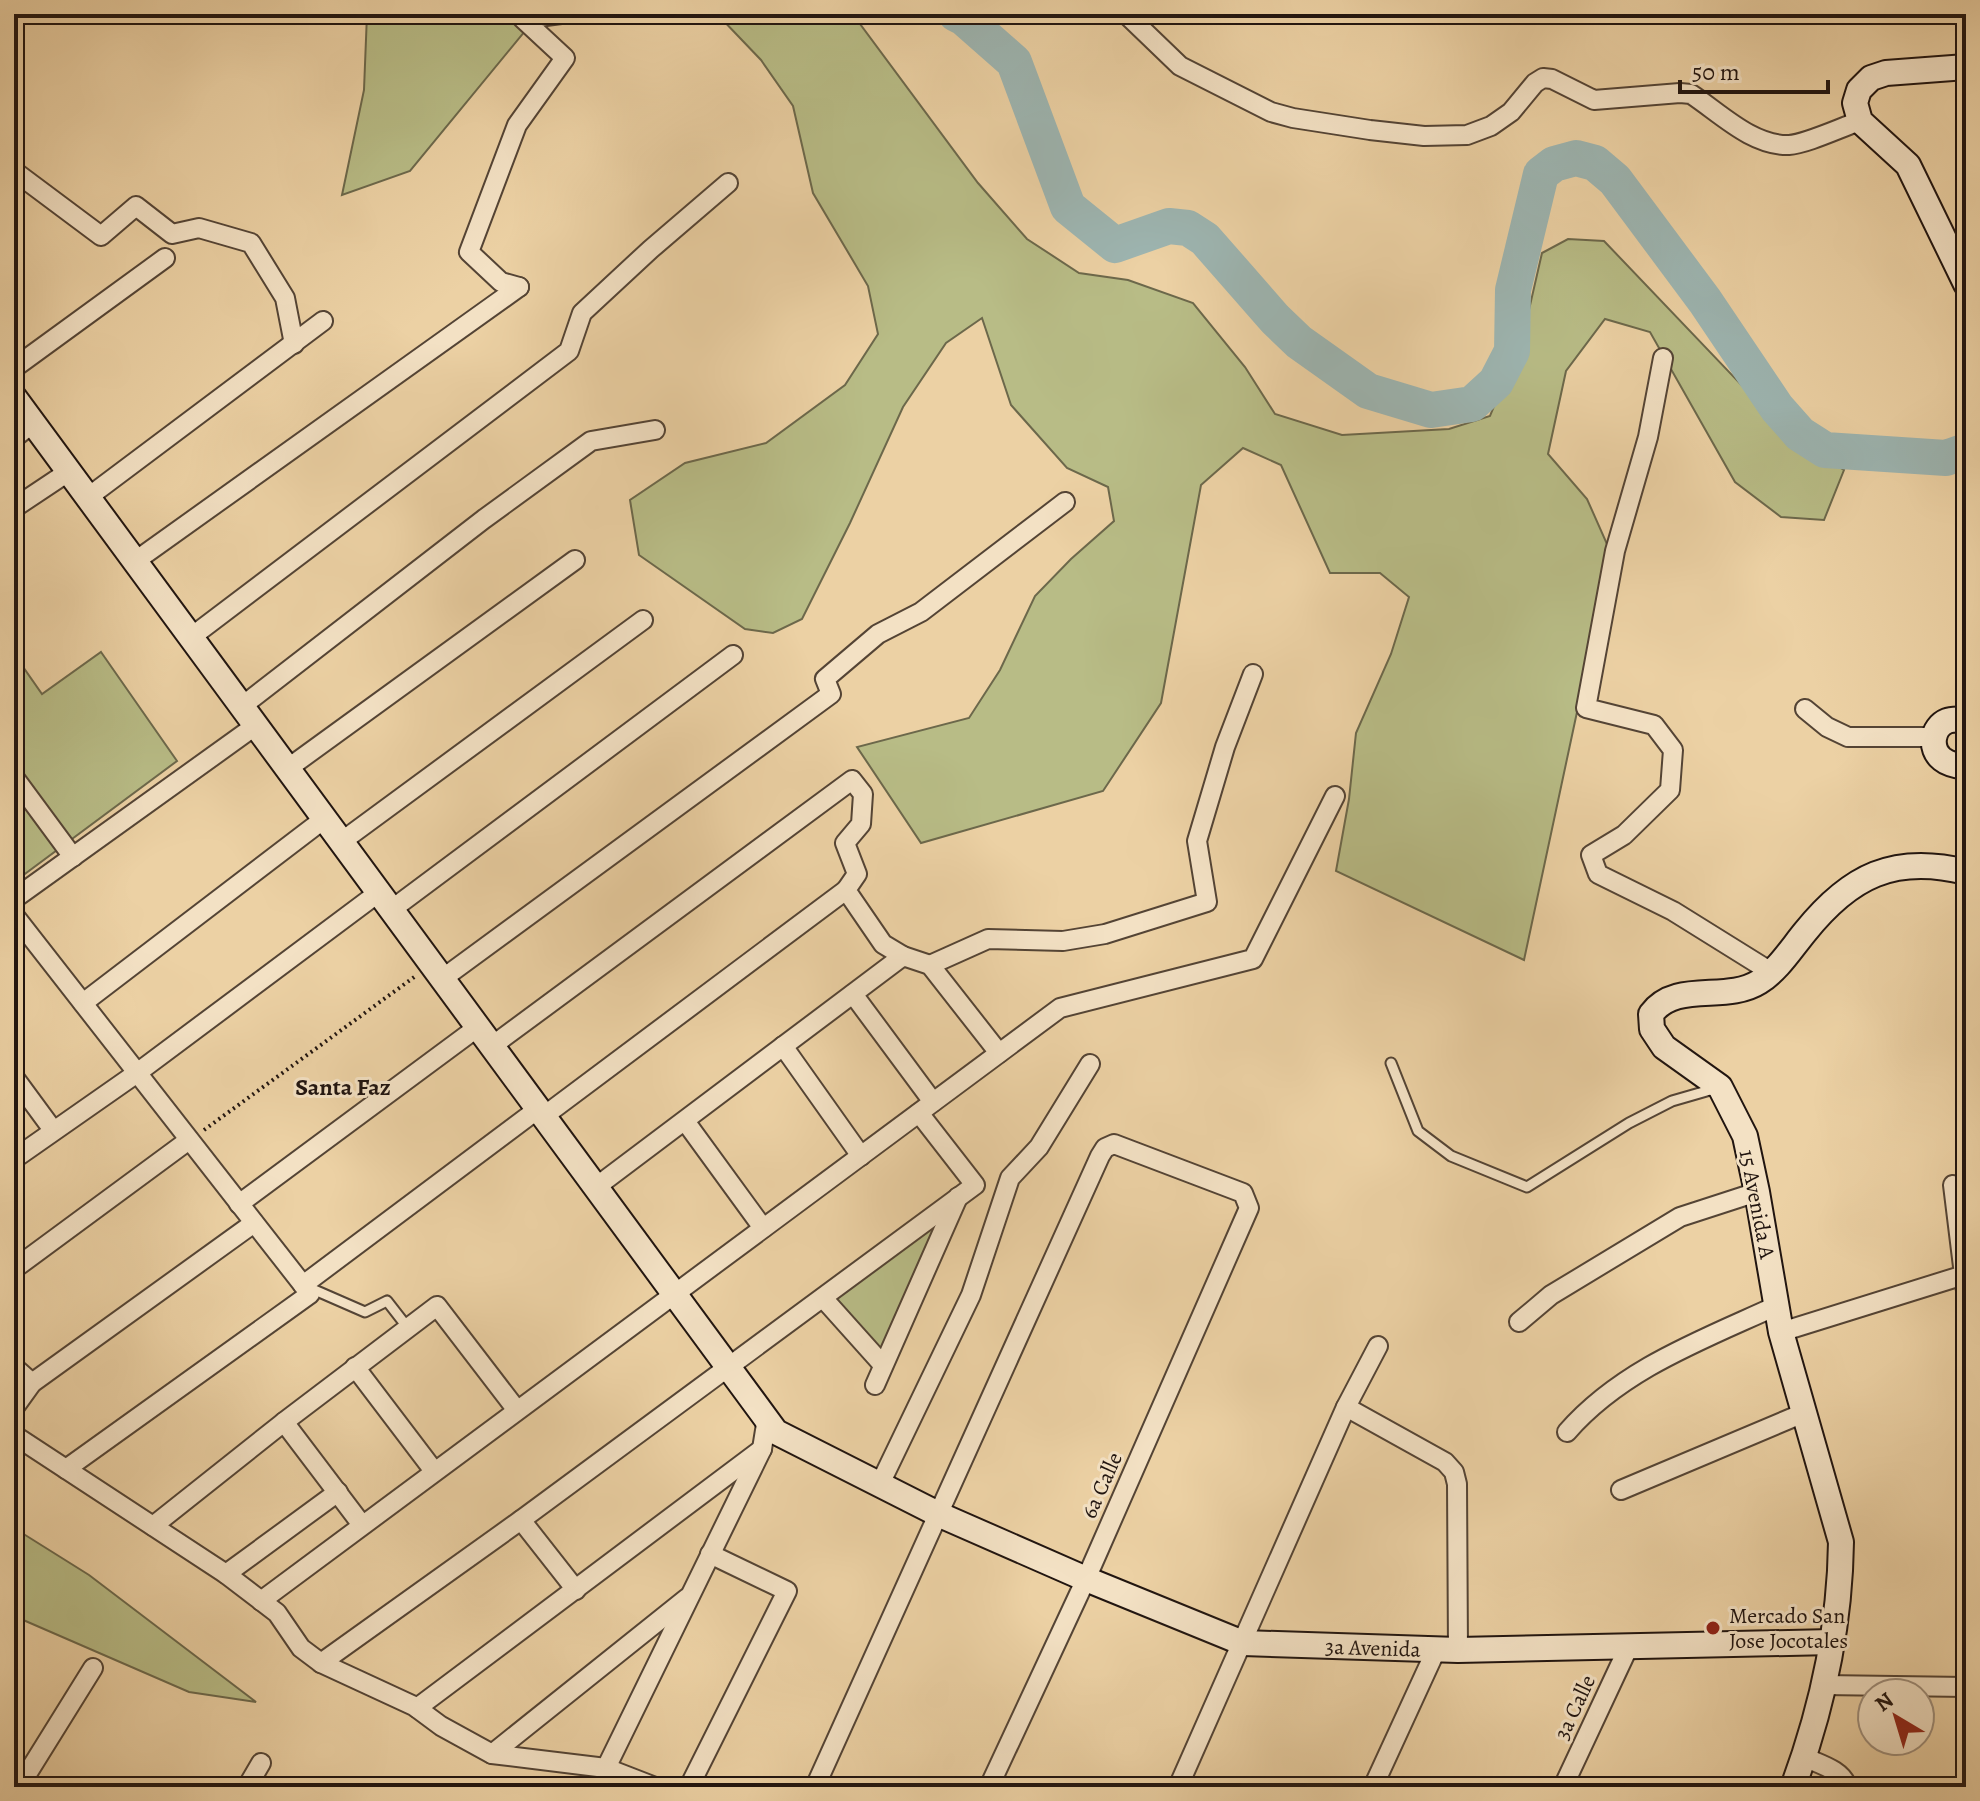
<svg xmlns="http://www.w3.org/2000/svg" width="1980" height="1801" viewBox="0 0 1980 1801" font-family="Alegreya,serif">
<rect width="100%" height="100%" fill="#ecd1a4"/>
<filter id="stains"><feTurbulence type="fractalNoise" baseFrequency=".0025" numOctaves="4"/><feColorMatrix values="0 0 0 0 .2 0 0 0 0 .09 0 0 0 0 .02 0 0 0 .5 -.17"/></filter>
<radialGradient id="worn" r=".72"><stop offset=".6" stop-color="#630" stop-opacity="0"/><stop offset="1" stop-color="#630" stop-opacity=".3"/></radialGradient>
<!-- green -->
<g fill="#b8bc86" stroke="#6c684b" stroke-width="2">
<path d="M367,14h172l-129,157 -68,24 22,-105z"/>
<path d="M717,14h131l12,10 118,159 49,56 52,34 49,7 65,23 52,64 30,47 67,21 107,-6 41,-13 33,-80 19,-83 26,-14 36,2 190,199 50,30 -20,50 -43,-3 -46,-35 -85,-150 -45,-13 -39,52 -18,83 39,45 24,54 -87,407 -188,-89 13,-72 7,-66 35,-79 18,-57 -29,-24h-50l-49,-108 -38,-17 -42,37 -40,218 -58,88 -182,52 -64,-96 112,-29 31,-48 35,-74 36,-37 43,-38 -6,-34 -41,-19 -56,-63 -29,-87 -36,25 -43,64 -53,116 -48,96 -29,14 -28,-4 -106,-74 -9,-55 55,-37 81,-20 79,-58 33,-51 -10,-48 -55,-93 -20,-87 -32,-46z"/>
<path d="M101,652l76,109 -163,121v-228l28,40z"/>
<path d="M959,1195l-76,170 -59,-67z"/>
<path d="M14,1528l75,47 167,127 -67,-10 -175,-76z"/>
</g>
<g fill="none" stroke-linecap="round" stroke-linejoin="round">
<!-- river -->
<path stroke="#9db5b1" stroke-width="36" d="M956,14l8,4 50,44 54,145 47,38 54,-19 19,2 17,11 70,80 24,23 69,49 63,19 41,-6 24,-22 16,-31 1,-61 28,-116 13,-10 22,-6 19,5 20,17 90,121 72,107 23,26 25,16 121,8 20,-7"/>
<defs>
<g id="lane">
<path d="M1391,1063l27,68 33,25 76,31 102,-64 43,-22 45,-13"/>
<path d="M310,1288l55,24 22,-11 21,27"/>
</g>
<g id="street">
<path d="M1126,14l54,52 91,46 22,6 77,12 54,6 43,-1 24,-9 20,-14 24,-29 8,-5 9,1 42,21 86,-7 11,1c29,19 61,52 98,51 17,-1 53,-18 71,-24"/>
<path d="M14,171l87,65 35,-30 36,28 27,-6 52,15 34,55 9,46"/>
<path d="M519,287l-18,-5 -32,-30 48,-127 48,-67 -42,-39 38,-5"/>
<path d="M1663,358l-15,79 -33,114 -29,157 68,17 19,25 -3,40 -46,45 -33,20 7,19 75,37 98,61"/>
<path d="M14,368l151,-110"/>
<path d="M14,438l19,-15"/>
<path d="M87,498l236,-177"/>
<path d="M14,508l54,-36"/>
<path d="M134,562l385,-275"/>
<path d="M190,638l379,-287 13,-38 69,-64 77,-66"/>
<path d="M241,707l243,-188 107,-78 64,-11"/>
<path d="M1805,709l22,18 21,10h86"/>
<path d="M287,769l288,-209"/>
<path d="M14,777l59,80"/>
<path d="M341,842l302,-222"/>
<path d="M14,899l241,-173"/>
<path d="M391,910l342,-255"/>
<path d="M14,915l296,379 -244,175"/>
<path d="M930,965l58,-26 75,2 42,-7 102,-32 -10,-61 28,-94 28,-73"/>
<path d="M442,979l389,-285 -6,-15 53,-45 43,-22 144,-110"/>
<path d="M853,994l80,108"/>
<path d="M83,1003l241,-184"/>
<path d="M492,1046l360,-266 11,14 -2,30 -16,19 12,31 -11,16 37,54 20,12"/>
<path d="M783,1046l78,110"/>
<path d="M14,1077l39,53"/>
<path d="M544,1116l302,-226"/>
<path d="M685,1121l78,107"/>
<path d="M14,1159l123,-86 241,-180"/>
<path d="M1953,1185l13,106"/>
<path d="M596,1187l307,-231 27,9 69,88"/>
<path d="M239,1204l239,-177"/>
<path d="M14,1269l175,-129"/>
<path d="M303,1285l235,-176"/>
<path d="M823,1298l60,67"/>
<path d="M1519,1322l32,-27 129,-78 77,-25"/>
<path d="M1781,1332l183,-57"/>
<path d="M14,1367l18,16"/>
<path d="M355,1367l79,104"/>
<path d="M875,1385l83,-188"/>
<path d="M1346,1407l99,55 9,10 3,12 1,166"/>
<path d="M14,1408l18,-25 222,-160"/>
<path d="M284,1422l78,103"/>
<path d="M1567,1432c55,-63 135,-92 209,-126"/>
<path d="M14,1435l212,139 112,-82"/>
<path d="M879,1486l92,-191 39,-117 29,-31 51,-83"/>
<path d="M1621,1490l185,-78"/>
<path d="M521,1520l55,70"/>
<path d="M153,1526l131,-104 153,-116 79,103"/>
<path d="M226,1574l51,39 24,35 20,15 93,43 27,20 51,28 114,14 49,19"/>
<path d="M261,1601l799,-593 193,-49 82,-163"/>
<path d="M321,1663l200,-143 454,-335 -56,-72"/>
<path d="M1824,1685l142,2"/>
<path d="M417,1708l345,-259"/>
<path d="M492,1754l195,-156"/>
<path d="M1804,1757c15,7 39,13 43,30"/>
<path d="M606,1768l156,-319 5,-31"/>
<path d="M19,1787l74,-119"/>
<path d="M247,1787l14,-24"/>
<path d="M689,1787l98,-196 -77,-37"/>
<path d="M815,1787l285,-631 5,-8 9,-4 129,49 6,15 -163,371 -97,208"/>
<path d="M1178,1787l168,-380 32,-61"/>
<path d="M1373,1787l63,-137"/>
<path d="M1563,1787l66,-141"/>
</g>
<g id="secondary">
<path d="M1966,67l-80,6 -15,5 -12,12 -4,13 5,18 48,44 58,119"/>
<path id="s1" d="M14,397l762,1035 164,83 146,64 157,64 215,7 374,-8"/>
<path d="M1966,719c-6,1 -14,0 -19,2 -15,6 -18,28 -5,38 6,5 16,7 24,8"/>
<path d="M1793,1787c29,-78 47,-162 48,-245l-60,-210 -24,-140 -12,-56 -25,-49 -56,-40 -12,-18 -1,-15c25,-34 75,-11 108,-32 19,-12 32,-33 46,-50 45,-56 89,-78 161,-60"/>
</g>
</defs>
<!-- lane casing -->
<use href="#lane" stroke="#544435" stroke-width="13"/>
<!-- street casing -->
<use href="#street" stroke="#544435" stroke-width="22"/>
<!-- secondary casing -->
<use href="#secondary" stroke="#211510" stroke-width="28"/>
<!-- path -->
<path stroke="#211510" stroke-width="4" stroke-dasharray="2 4" stroke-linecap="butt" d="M204,1130l213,-155"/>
<!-- lane -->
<use href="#lane" stroke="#f3e1c4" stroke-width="9"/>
<!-- street -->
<use href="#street" stroke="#f3e1c4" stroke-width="18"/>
<!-- secondary -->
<use href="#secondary" stroke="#f3e1c4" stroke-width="24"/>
</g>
<!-- markers -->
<circle fill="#8f2418" stroke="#f3e1c4" stroke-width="3" cx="1713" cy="1628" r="8"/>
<g text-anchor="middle" stroke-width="6" stroke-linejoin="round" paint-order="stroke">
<!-- street labels -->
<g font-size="22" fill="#211510" stroke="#f3e1c4">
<text transform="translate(1758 1204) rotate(79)" y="8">15 Avenida A</text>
<text transform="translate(1101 1485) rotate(-66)" y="8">6a Calle</text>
<text dy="8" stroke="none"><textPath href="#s1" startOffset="1928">3a Avenida</textPath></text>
<text transform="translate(1574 1707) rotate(-65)" y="8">3a Calle</text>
</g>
<!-- poi labels -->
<g font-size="22" fill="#211510" stroke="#f3e1c4" text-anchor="start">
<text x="1729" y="1623">Mercado San<tspan x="1729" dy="25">Jose Jocotales</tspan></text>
</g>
<!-- neighbourhood labels -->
<g font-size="24" font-weight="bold" fill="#211510" stroke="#f3e1c4">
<text x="343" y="1095">Santa Faz</text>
</g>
</g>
<!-- margin -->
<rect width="1980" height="1801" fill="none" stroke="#ecd1a4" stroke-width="48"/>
<rect x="16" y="16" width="1948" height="1769" fill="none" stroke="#211510" stroke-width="4"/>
<rect x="24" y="24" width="1932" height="1753" fill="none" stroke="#211510" stroke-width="2"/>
<!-- north arrow -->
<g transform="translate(1896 1717) rotate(322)"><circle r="38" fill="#f3e1c4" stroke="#9f8f7c" stroke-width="2"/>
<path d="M0-6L14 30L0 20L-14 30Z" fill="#8f2418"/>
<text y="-12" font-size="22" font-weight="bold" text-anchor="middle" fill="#211510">N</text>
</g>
<!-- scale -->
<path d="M1680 80v12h148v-12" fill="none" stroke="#211510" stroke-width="4"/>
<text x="1692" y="80" font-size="24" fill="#211510" stroke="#f3e1c4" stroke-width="6" paint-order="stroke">50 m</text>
<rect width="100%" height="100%" filter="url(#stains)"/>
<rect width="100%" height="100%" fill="url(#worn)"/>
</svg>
